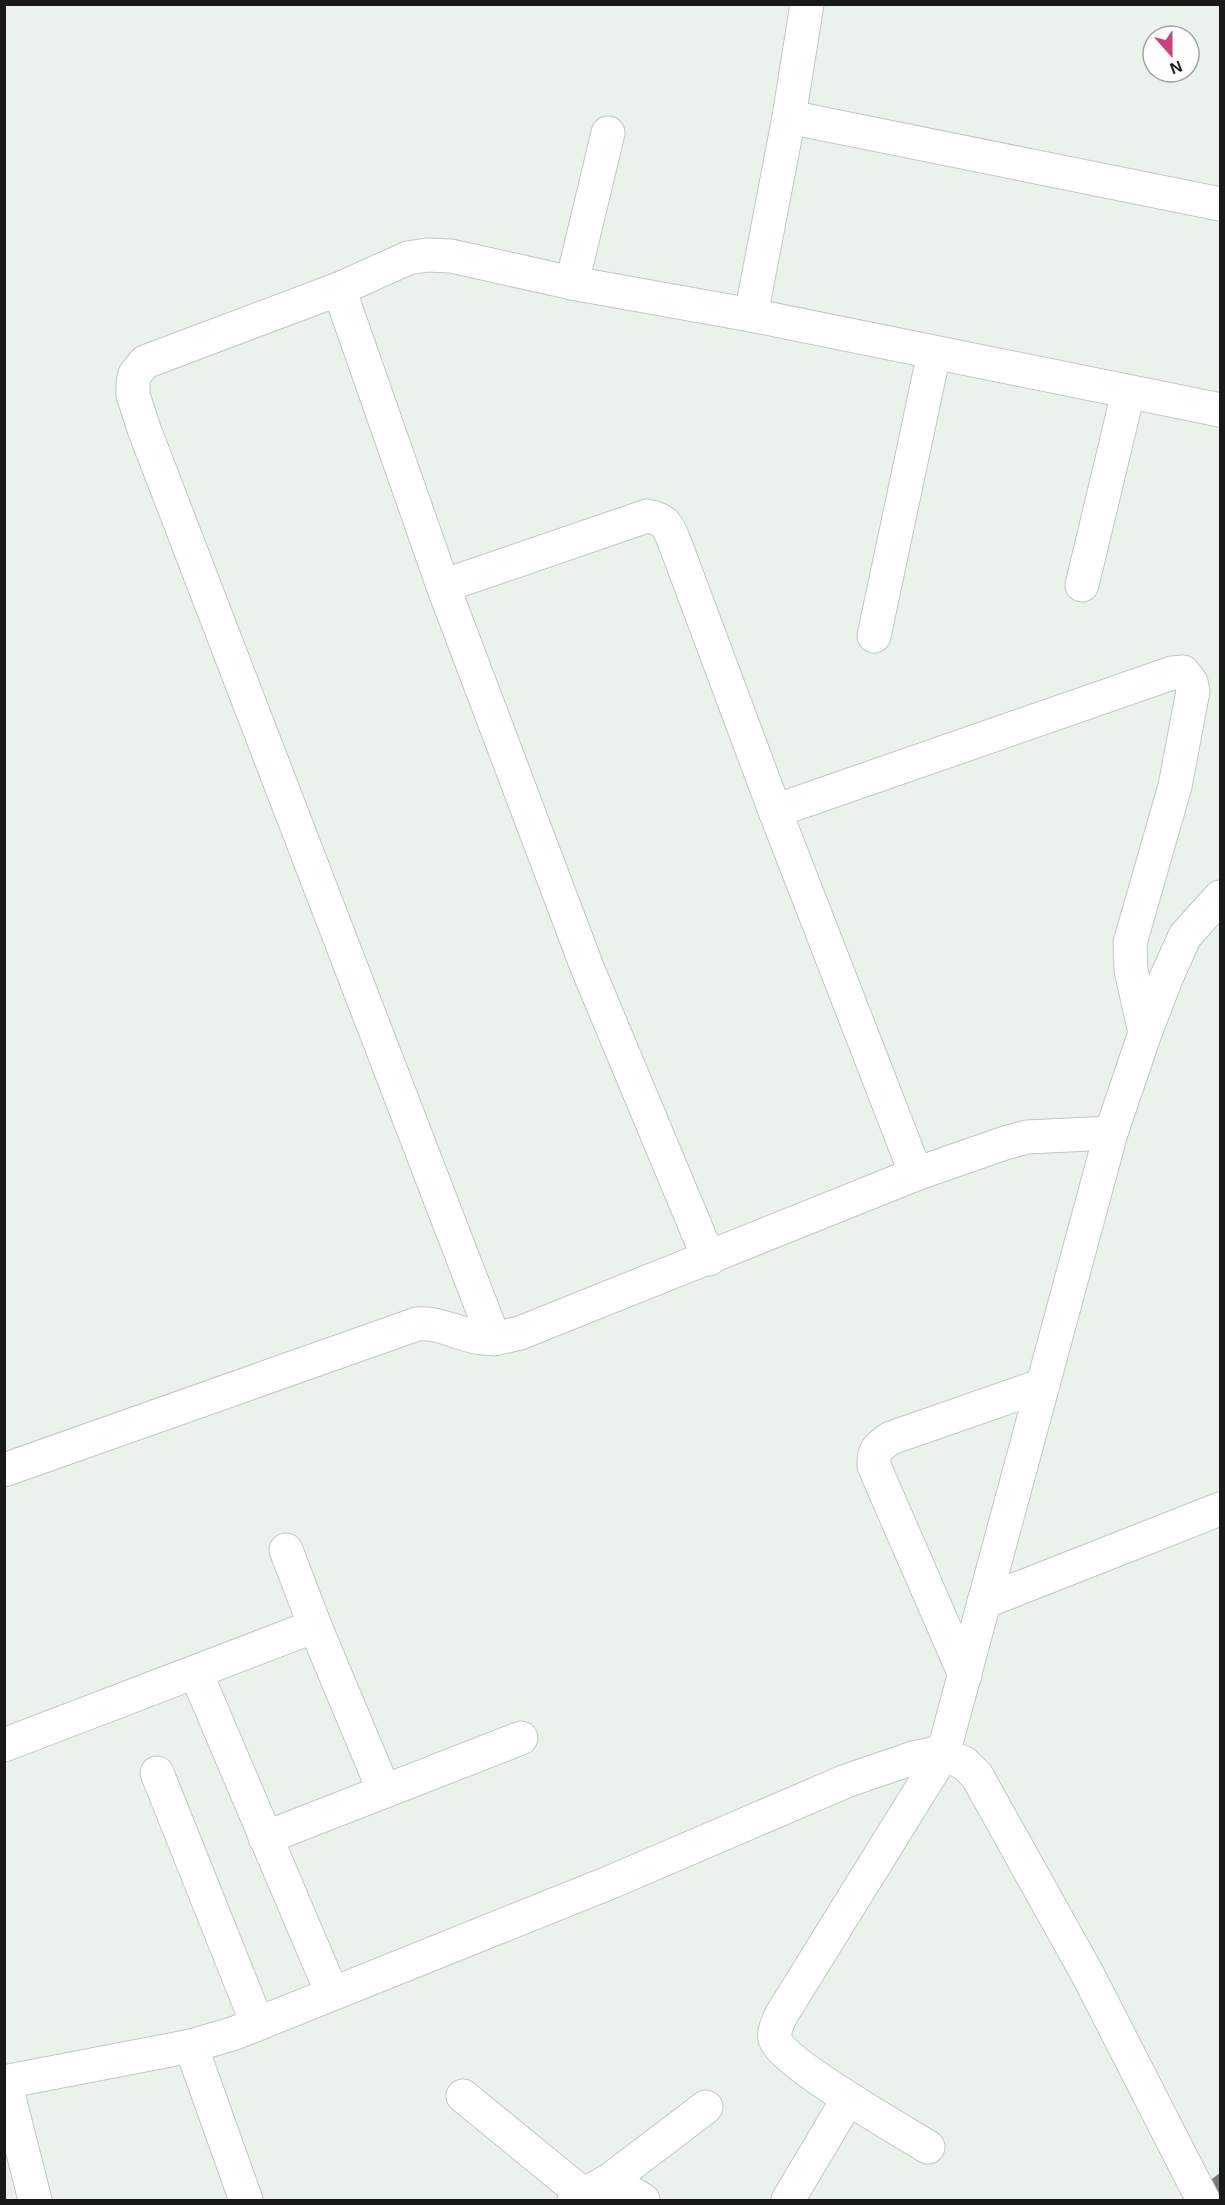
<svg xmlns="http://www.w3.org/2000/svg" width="1225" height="2205" viewBox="0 0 1225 2205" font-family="Helvetica,sans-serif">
<rect width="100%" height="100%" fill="#ebf2ec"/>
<!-- building -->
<path fill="#757b76" d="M1220,2173v27h-2l-9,-19z"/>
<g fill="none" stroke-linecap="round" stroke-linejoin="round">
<defs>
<g id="minor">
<path d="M789,117l431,87"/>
<path d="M572,283l36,-150"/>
<path d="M339,289l104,297 144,381 122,292"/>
<path d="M751,315l38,-198 18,-113"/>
<path d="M1082,585l46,-192"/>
<path d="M443,586l204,-70c20,3 22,12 29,30l99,265 141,363"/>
<path d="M874,636l60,-283"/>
<path d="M775,811l397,-138 11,-1 8,10 2,9 -18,95 -45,157 1,27 14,63"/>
<path d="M494,1339l-350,-910 -11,-34v-12l2,-9 10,-12 194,-73 69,-31 19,-3 24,1 121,27 179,32 469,95"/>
<path d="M4,1470l413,-146c23,-2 42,11 65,14 13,2 25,-2 38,-5l396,-159 89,-31 22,-6 84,-4"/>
<path d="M286,1550l29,76 69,165"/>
<path d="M984,1602l236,-93"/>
<path d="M196,1673l136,320"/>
<path d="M965,1675l-91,-209c-1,-15 4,-20 17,-28l152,-53"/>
<path d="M4,1745l311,-119"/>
<path d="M157,1773l100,250"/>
<path d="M265,1838l256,-100"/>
<path d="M191,2046l55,154"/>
<path d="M5,2082l30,118"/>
<path d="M463,2096l121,99"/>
<path d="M928,2147c-26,-16 -145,-84 -153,-108 -2,-7 3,-16 5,-22l163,-263 168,-621 34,-100 22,-57 18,-40 35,-39"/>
<path d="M610,2180l33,20"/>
<path d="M574,2200l36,-20 96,-73"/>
<path d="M788,2200l60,-101"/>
</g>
<path id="tertiary" d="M4,2082l187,-36 44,-13 376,-151 235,-101 67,-23 20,-4h10l21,9 13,13 111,199 115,225"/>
</defs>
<!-- minor casing -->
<use href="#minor" stroke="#c2c8c3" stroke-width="35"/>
<!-- tertiary casing -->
<use href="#tertiary" stroke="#c2c8c3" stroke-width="35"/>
<!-- minor -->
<use href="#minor" stroke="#fff" stroke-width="33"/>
<!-- tertiary -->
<use href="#tertiary" stroke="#fff" stroke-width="33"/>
</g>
<!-- border -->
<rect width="1225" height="2205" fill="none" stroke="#181a18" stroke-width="12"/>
<!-- north arrow -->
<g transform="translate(1171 54) rotate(159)"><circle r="28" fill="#ffffff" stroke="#a3a3a3" stroke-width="1.5"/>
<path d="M0-4.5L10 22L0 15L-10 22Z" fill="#cc427b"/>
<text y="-9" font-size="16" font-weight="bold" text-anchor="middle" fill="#181a18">N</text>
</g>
</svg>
